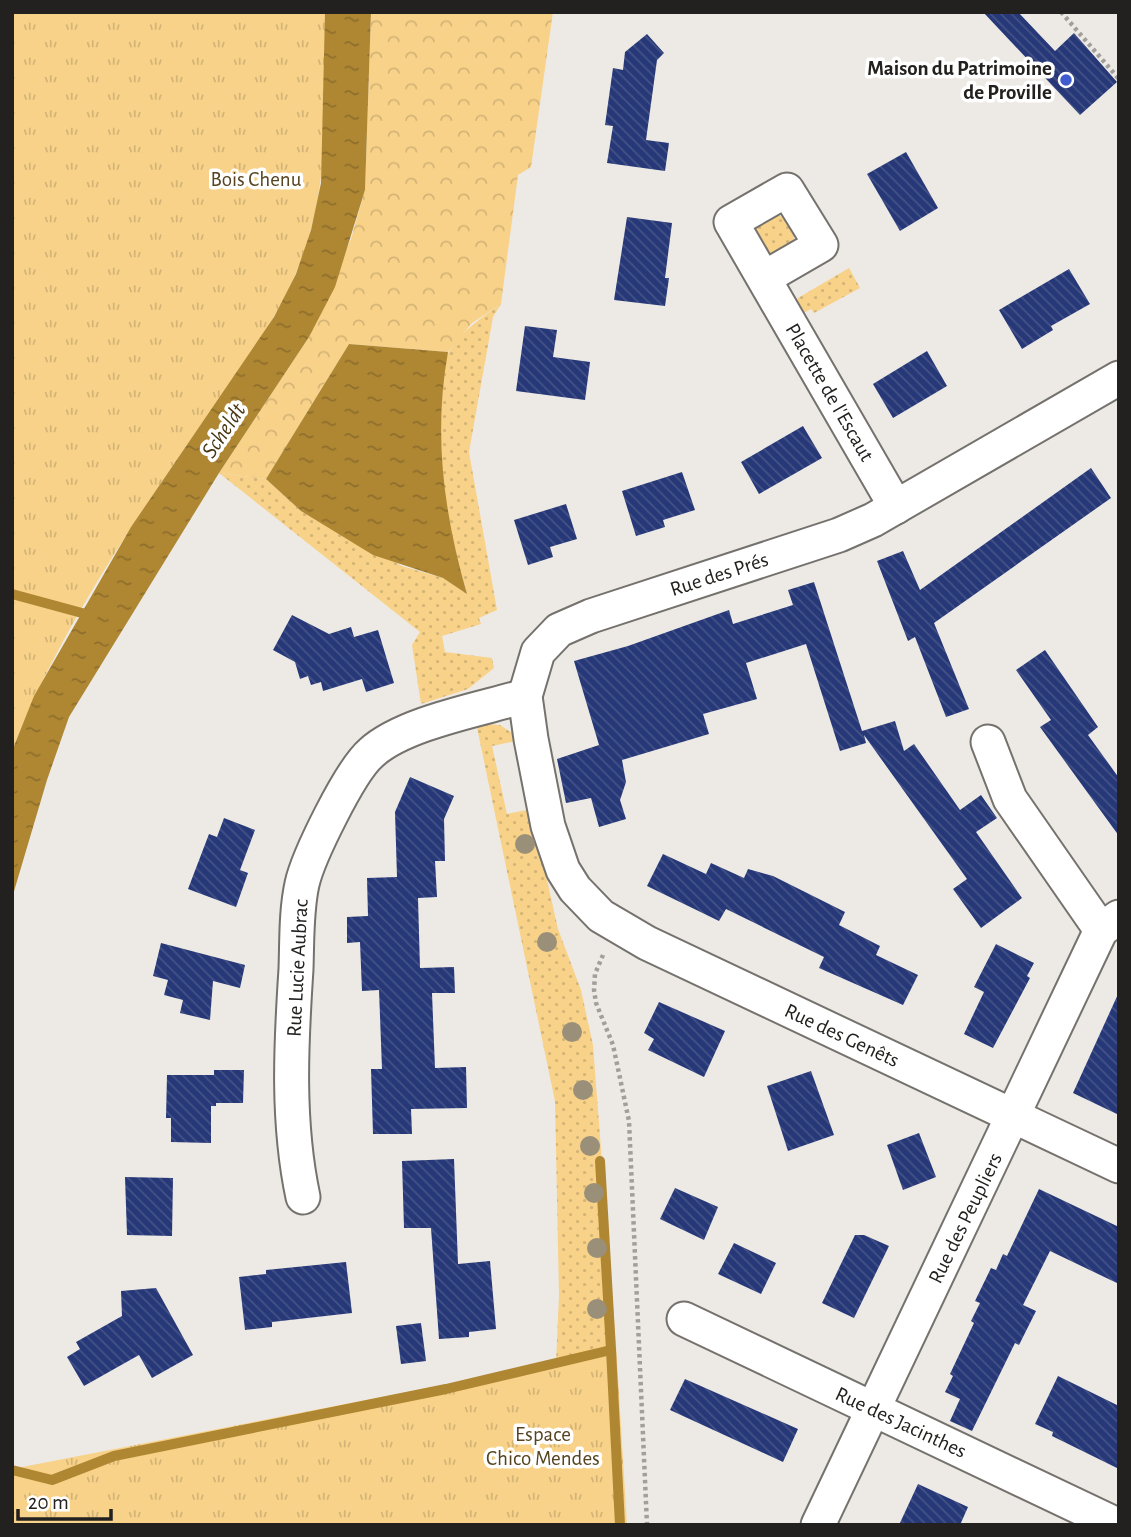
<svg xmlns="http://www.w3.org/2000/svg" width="1131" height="1537" viewBox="0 0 1131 1537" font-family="'Alegreya Sans',sans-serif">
<defs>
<pattern id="grass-dots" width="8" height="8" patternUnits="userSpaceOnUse" patternTransform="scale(1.75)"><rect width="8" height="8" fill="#f8d289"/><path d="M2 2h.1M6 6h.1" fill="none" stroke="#d4b476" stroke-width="1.8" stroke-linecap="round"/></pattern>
<pattern id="forest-crowns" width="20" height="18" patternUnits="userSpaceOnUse" patternTransform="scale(1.75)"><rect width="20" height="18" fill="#f8d289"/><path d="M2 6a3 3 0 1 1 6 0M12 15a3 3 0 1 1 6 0" fill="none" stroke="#d4b476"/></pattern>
<pattern id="park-tufts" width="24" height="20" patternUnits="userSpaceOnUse" patternTransform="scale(1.75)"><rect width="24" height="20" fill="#f8d289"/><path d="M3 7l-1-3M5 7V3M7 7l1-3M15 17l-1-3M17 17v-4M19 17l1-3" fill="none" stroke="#d4b476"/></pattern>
<pattern id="water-ripples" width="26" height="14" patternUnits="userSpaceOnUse" patternTransform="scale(1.75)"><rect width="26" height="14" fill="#af8733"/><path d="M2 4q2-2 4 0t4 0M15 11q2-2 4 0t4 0" fill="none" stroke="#8e6e2b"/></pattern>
<pattern id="building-back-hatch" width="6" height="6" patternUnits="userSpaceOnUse" patternTransform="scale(1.75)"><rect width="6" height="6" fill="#263878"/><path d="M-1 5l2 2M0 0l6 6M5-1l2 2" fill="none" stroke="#445286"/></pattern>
</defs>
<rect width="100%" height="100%" fill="#edeae5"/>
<!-- grass -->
<g fill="url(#grass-dots)">
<path d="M773,214c15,2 25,14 20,28l-20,13 -7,-2 -11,-21 2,-6z"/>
<path d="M849,268l11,20 -46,25 -3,-4 -11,6 -4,-7 2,-10z"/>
<path d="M501,304l-8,13 -24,135 28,158 -18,8 2,6 -39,12 3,16 47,6 2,10 -26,21 -47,15 -9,-59 8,-13 -201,-159 47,6 35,32 101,55 41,12 24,15c-21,-69 -36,-146 -24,-217 2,-9 2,-20 7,-26 13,-20 32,-33 51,-46z"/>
<path d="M476,723l24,2 14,9 2,7 -24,5 15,68 24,-5 27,120 23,61 12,55 23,299 -60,19 3,-68 -4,-194z"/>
</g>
<!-- forest -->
<path fill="url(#forest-crowns)" d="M371,12h182l-22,155 -13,8 -17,129 -29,19 -24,29 -99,-8 -83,135 -47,-6 90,-136 42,-98 14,-49z"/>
<!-- park -->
<g fill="url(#park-tufts)">
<path d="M12,12h313c0,72 5,146 -14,217 -21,82 -79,150 -126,219 -66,95 -131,195 -173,303z"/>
<path d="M616,1344l11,181h-615v-56l544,-106z"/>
</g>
<!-- water -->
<g fill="url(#water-ripples)">
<path d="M325,12h46l-6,178 -30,97 -26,50 -90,136 -150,244 -22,63 -35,118v-147l22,-55 97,-169 143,-210 22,-43 15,-44 10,-47z"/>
<path d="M349,344l99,8c-15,83 -4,162 19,242l-24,-16 -70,-23 -72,-44 -35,-32z"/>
</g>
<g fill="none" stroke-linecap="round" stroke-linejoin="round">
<!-- stream -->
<g stroke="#af8733" stroke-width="10">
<path d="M12,594l81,22"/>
<path d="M611,1350l9,175"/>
<path d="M12,1470l40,10 62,-24 332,-67 165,-39 -11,-189"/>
</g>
</g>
<!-- building -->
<g fill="url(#building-back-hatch)">
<path d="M983,12h35l37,39 19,-18 43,49 -37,33z"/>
<path d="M647,34l17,19 -7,7 -11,80 23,3 -4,28 -58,-8 6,-37 -8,-1 8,-57 10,2 2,-18z"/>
<path d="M906,152l32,56 -38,23 -33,-57z"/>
<path d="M627,217l45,6 -7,55h4l-4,28 -51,-6z"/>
<path d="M1069,269l21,35 -39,22 2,4 -31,19 -23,-39z"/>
<path d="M525,326l32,4 -4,27 37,5 -5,38 -69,-9z"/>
<path d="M927,351l20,35 -54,32 -20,-34z"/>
<path d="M803,426l19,32 -63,36 -18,-32z"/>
<path d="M1091,468l20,30 -177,125 35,86 -23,8 -31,-80 -7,4 -31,-80 26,-10 17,39z"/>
<path d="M682,472l13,38 -32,10 2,7 -29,9 -14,-45z"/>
<path d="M566,504l11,35 -27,8 3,10 -25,8 -14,-45z"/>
<path d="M814,582l48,149 33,-10 9,30 10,-7 46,66 21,-15 16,23 -21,14 46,66 -41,30 -28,-39 14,-10 -103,-144 2,8 -26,8 -34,-107 -60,19 11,36 -54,15 6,20 -87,26 4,22 -6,18 6,19 -27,8 -8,-29 -25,5 -9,-44 42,-14 -25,-84 54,-15 101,-36 4,14 60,-19 -5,-15z"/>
<path d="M292,615l37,19 22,-7 3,10 24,-7 16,53 -28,9 -4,-13 -39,12 -2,-9 -10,3 -3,-9 -8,3 -5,-17 -22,-12z"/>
<path d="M1045,650l53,77 -10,8 31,43v58l-79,-109 11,-7 -35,-50z"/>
<path d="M410,777l44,19 -10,23 1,42h-10l2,36 -19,1 2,70 34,-1 1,26h-23l3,75 31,-1 1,41 -56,1 1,25h-39l-2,-65h11l-3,-79 -17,1 -2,-49 -13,1v-26l21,-1 -1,-38 30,-1 -2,-65z"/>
<path d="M224,818l31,12 -15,40 8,3 -12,34 -48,-18 21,-55 8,3z"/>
<path d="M663,854l43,20 5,-11 33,15 4,-9 25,7 72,36 -6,13 41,21 -4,9 42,20 -15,30 -84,-37 5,-11 -98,-48 -7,12 -72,-35z"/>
<path d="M161,943l84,22 -5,23 -27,-7 -3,39 -30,-7 3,-13 -19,-5 4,-15 -15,-4z"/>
<path d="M996,944l38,19 -7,13 3,2 -37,70 -29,-14 20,-42 -10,-5z"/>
<path d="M1119,992v123l-46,-22z"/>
<path d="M659,1002l66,29 -21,46 -56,-27 6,-11 -10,-6z"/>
<path d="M214,1070h30l-1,33h-27v3h-5v37l-40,-1v-24h-5l1,-43h47z"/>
<path d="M811,1071l23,64 -46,16 -21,-65z"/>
<path d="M919,1133l17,44 -33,13 -16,-45z"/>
<path d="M454,1159l4,105 32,-3 6,68 -27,3v5l-30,2 -8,-111h-27l-2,-67z"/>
<path d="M125,1177l48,1 -1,58 -45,-1z"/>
<path d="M675,1188l43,19 -14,33 -44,-21z"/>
<path d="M1039,1189l80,38v57l-69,-33 -27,54 13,6 -17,34 -4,-2 -43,88 -22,-10 10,-22 -15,-7 8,-16 -3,-2 24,-51 -3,-2 9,-18 -5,-2 16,-33 5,2 7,-16 4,2z"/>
<path d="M855,1235h9l25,11 -35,72 -32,-15z"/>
<path d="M734,1243l42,20 -15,31 -43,-20z"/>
<path d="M346,1262l6,51 -80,9v5l-27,3 -6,-53 27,-3v-4z"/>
<path d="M156,1288l37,67 -41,23 -13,-23 -55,31 -17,-29 13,-8 -4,-7 46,-26 -1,-25z"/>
<path d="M421,1323l5,38 -25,3 -5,-38z"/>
<path d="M1058,1376l61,30v63l-67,-33 1,-4 -18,-8z"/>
<path d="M685,1379l113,50 -15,33 -113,-52z"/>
<path d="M918,1484l50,23 -8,18h-61z"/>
</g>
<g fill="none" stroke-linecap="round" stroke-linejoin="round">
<defs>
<g id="minor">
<path d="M764,278l57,-33 -34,-55 -56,32 165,285"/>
<path d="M1119,378l-246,142 -34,15 -248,81 -32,14 -21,22 -13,44 6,43 17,87 15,44 12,19 26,27 46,27 472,223"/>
<path d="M988,742l22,57 91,131"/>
<path d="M303,1197c-16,-75 -12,-152 -7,-228 1,-28 0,-58 6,-85 6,-27 48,-113 69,-131 32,-30 111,-44 154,-57"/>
<path d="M684,1319l433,206"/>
<path d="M818,1525l283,-595 18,-13"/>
</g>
</defs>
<!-- minor casing -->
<use href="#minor" stroke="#75726e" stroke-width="37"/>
<!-- path -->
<g stroke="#a19f9b" stroke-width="4.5" stroke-dasharray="3.5 3.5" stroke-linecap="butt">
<path d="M1061,12l58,67"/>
<path d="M603,955l-8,19 -1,16 2,13 17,42 16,76 18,404"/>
</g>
<!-- minor -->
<use href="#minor" stroke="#fff" stroke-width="33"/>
</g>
<!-- trees -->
<g fill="#9a8f79">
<circle cx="525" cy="844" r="10"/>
<circle cx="547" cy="942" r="10"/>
<circle cx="572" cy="1032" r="10"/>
<circle cx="583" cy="1090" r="10"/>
<circle cx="590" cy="1146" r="10"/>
<circle cx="594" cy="1193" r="10"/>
<circle cx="597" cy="1248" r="10"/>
<circle cx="597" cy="1309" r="10"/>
</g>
<!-- markers -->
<circle fill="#3f5bce" stroke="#fff" stroke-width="2.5" cx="1066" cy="80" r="7"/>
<g text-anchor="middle" stroke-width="7" stroke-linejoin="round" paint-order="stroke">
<!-- poi labels -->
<g font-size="21" font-weight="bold" fill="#22211f" stroke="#fff" text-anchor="end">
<text x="1052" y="75">Maison du Patrimoine<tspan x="1052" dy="24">de Proville</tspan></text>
</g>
<!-- park labels -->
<g font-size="21" fill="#564421" stroke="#fff">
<text x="256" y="186">Bois Chenu</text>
<text x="543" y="1441">Espace<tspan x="543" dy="24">Chico Mendes</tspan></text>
</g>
<!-- street labels -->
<g font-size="21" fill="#22211f" stroke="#fff">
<text transform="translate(830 392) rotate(60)" y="7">Placette de l'Escaut</text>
<text transform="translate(719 574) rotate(-18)" y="7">Rue des Prés</text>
<text transform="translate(297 968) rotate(-87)" y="7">Rue Lucie Aubrac</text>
<text transform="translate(842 1035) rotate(25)" y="7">Rue des Genêts</text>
<text transform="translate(965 1218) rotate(-64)" y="7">Rue des Peupliers</text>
<text transform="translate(901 1422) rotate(25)" y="7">Rue des Jacinthes</text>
</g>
<!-- water labels -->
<g font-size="23" font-style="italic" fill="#483713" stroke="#fff">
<text transform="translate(223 430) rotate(-56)" y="8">Scheldt</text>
</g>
</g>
<!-- border -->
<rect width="1131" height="1537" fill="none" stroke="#22211f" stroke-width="28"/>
<!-- scale -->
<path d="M18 1509v10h93v-10" fill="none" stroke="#22211f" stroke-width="3.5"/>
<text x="28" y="1509" font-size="21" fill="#22211f" stroke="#ffffff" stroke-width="5" paint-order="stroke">20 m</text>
</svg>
